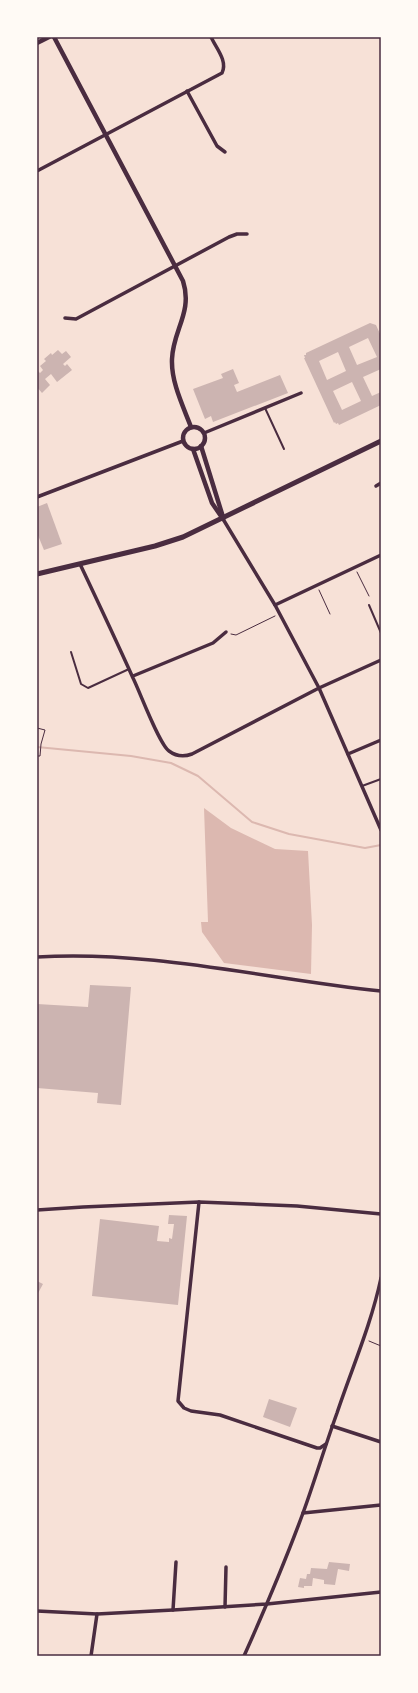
<svg xmlns="http://www.w3.org/2000/svg" width="418" height="1693" viewBox="0 0 418 1693" font-family="Rubik,sans-serif">
<rect width="100%" height="100%" fill="#f7e1d7"/>
<!-- water -->
<path fill="#dcb8b0" d="M204,808l27,20 44,21 33,2 4,74 -1,49 -87,-11 -22,-31 -1,-10h7z"/>
<g fill="none" stroke-linecap="round" stroke-linejoin="round">
<!-- stream -->
<path stroke="#dcb8b0" stroke-width="2" d="M37,747l94,9 40,7 27,13 54,46 37,12 76,14 16,-3"/>
</g>
<!-- building -->
<g fill="#ccb4b1" fill-rule="evenodd">
<path d="M370,323l6,2 5,11v33l-18,8 9,19 9,-4v13l-42,20 -1,-2 -2,1 -1,-2 -1,1 -30,-65h1l-1,-3h2v-2zM368,338l9,19 -20,8 -8,-18zM338,352l8,19 -19,9 -8,-19zM352,382l9,19 -19,9 -9,-19z"/>
<path d="M58,350l4,4 4,-3 5,6 -8,7 2,2 2,-2 5,6 -15,12 -6,-8 -6,5 5,6 -8,8 -5,-6v-17l3,3 3,-3 -3,-4 6,-5 -2,-2 7,-6 1,2z"/>
<path d="M233,369l6,14 -5,2 3,7 43,-17 8,18 -75,29 -2,-6 -6,3 -12,-30 30,-11 -2,-4z"/>
<path d="M47,503l15,41 -18,6 -7,-17v-26z"/>
<path d="M90,985l41,2 -10,118 -24,-2 1,-10 -61,-5v-84l51,3z"/>
<path d="M169,1215l18,1 -9,89 -86,-9 8,-77 59,7 -2,15 12,1v-4l3,1 2,-15h-6z"/>
<path d="M37,1281l6,3 -6,11z"/>
<path d="M269,1399l28,9 -7,19 -27,-10z"/>
<path d="M329,1562l21,2 -1,7 -11,-2 -3,16 -11,-1v-4l-11,-2 -1,8h-8v2l-6,-1 2,-9 6,1 1,-5h3l1,-6 16,1z"/>
</g>
<g fill="none" stroke-linecap="round" stroke-linejoin="round">
<!-- path -->
<g stroke="#4a2c40" stroke-width="1">
<path d="M357,572l12,24"/>
<path d="M319,590l11,24"/>
<path d="M231,634l5,1 39,-19"/>
<path d="M37,728l8,2 -4,14 -1,12h-3"/>
<path d="M369,1341l12,5"/>
</g>
<!-- service -->
<g stroke="#4a2c40" stroke-width="2">
<path d="M265,408l19,41"/>
<path d="M369,605l12,28"/>
<path d="M71,652l10,32 7,4 41,-19"/>
<path d="M362,786l19,-7"/>
</g>
<!-- minor -->
<g stroke="#4a2c40" stroke-width="3.5">
<path d="M187,91l30,55 8,6"/>
<path d="M37,171l185,-98c6,-12 -6,-25 -11,-36"/>
<path d="M65,318l11,1 153,-82 8,-3h10"/>
<path d="M204,433l97,-40"/>
<path d="M376,486l5,-3"/>
<path d="M37,497l146,-56"/>
<path d="M223,519l52,86 44,83 62,142"/>
<path d="M80,564c18,38 36,76 53,114 7,14 26,66 36,73 8,6 15,6 23,3l127,-66 62,-28"/>
<path d="M275,605l106,-50"/>
<path d="M133,676l80,-33 13,-11"/>
<path d="M348,754l33,-14"/>
<path d="M37,957c116,-7 229,22 344,34"/>
<path d="M199,1202l-21,199 6,7 7,3 29,4 97,33h3l6,-4"/>
<path d="M37,1210l46,-3 116,-5 98,4 84,8"/>
<path d="M332,1426l49,16"/>
<path d="M303,1513l78,-8"/>
<path d="M225,1607l1,-40"/>
<path d="M173,1610l3,-48"/>
<path d="M37,1611l60,3 76,-4 94,-6 114,-12"/>
<path d="M91,1656l6,-42"/>
<path d="M244,1656c21,-47 41,-94 59,-143 12,-33 22,-67 34,-100 15,-45 34,-88 44,-135"/>
</g>
<!-- tertiary -->
<g stroke="#4a2c40" stroke-width="4.5">
<path d="M54,37l129,244c10,31 -10,49 -11,78 -1,23 11,47 19,68"/>
<path d="M37,43l12,-6"/>
<circle cx="194" cy="438" r="11"/>
<path d="M201,446l22,71"/>
<path d="M193,449l19,54 11,16"/>
</g>
<!-- secondary -->
<path stroke="#4a2c40" stroke-width="5" d="M37,574l118,-28 28,-9 198,-96"/>
</g>
<!-- border -->
<rect width="418" height="1693" fill="none" stroke="#fffaf5" stroke-width="76"/>
<rect x="38" y="38" width="342" height="1617" fill="none" stroke="#4a2c40" stroke-width="1.5"/>
</svg>
